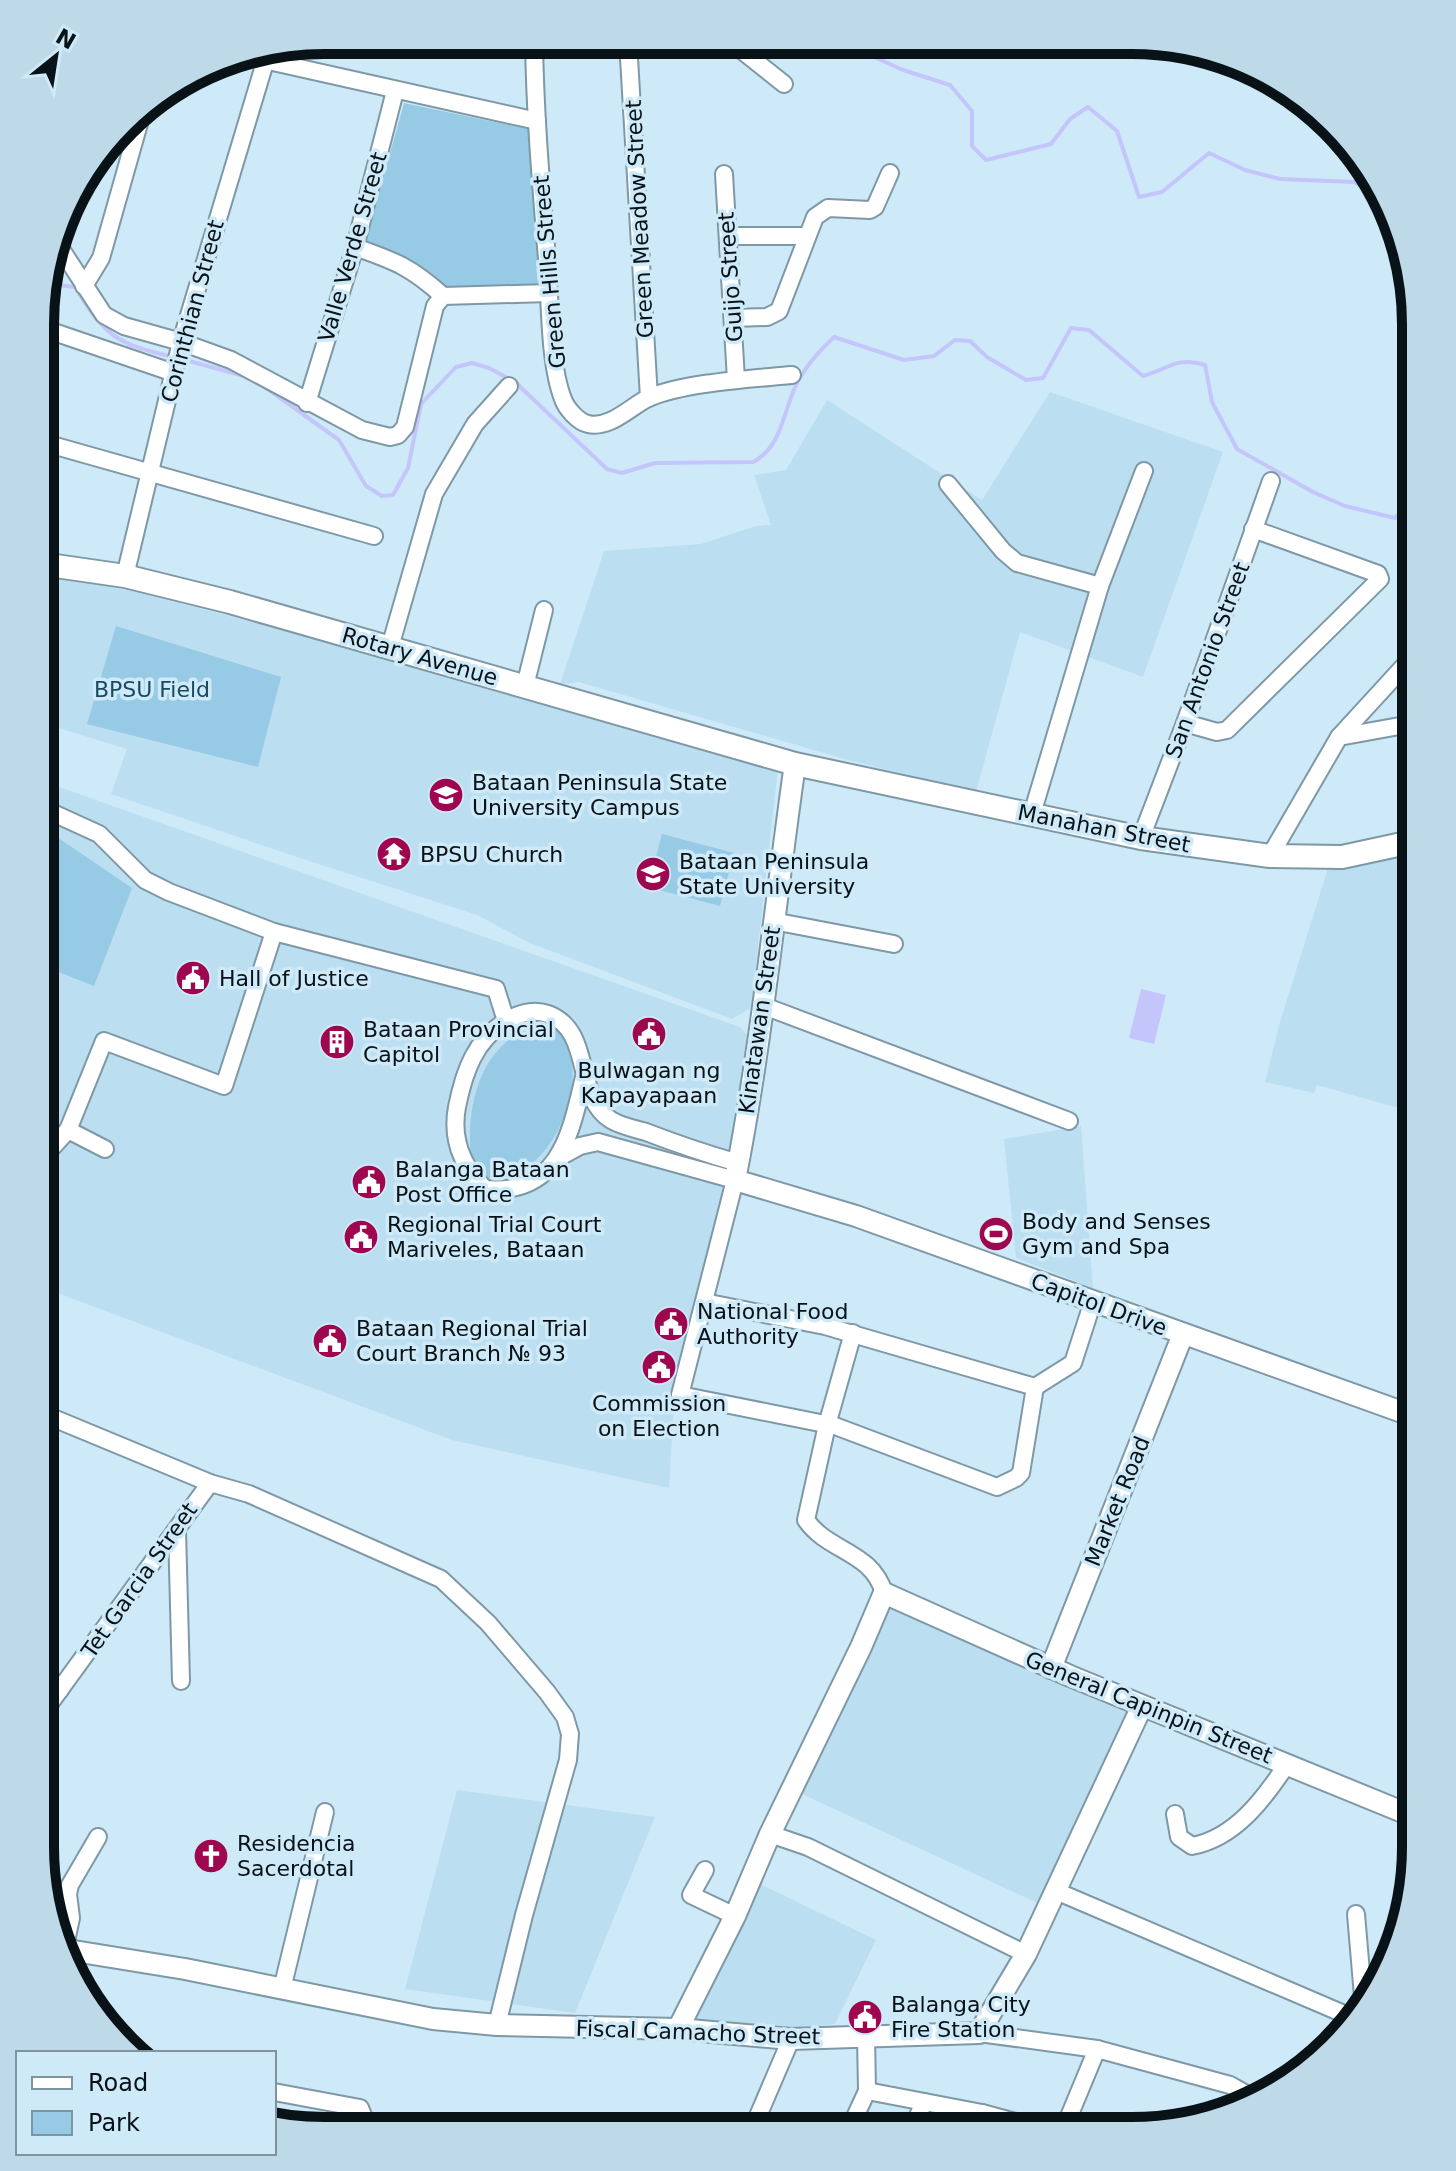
<svg xmlns="http://www.w3.org/2000/svg" width="1456" height="2171" viewBox="0 0 1456 2171" font-family="'DejaVu Sans',sans-serif">
<rect width="100%" height="100%" fill="#ceeaf9"/>
<!-- built -->
<g fill="#bbdef1">
<path d="M1050,392l173,60 -80,225 -123,-45 -44,160 -128,-32 -269,-78 -19,2 44,-133 97,-7 55,-18 15,-1 -17,-50 32,-5 41,-70 155,100z"/>
<path d="M42,574l85,16 375,96 276,83 -27,239 -19,11 -202,-76 -53,-28 -177,-57 -189,-64 16,-45 -85,-26z"/>
<path d="M42,781l698,246 7,8 2,12 -11,82 -63,258 -6,101 -217,-48 -411,-153z"/>
<path d="M1416,848v265l-99,-28 -3,8 -49,-11 15,-60 49,-157z"/>
<path d="M1081,1126l12,162 -77,-30 -12,-119z"/>
<path d="M885,1604l244,106 -85,196 -242,-112z"/>
<path d="M457,1790l198,27 -80,196 -170,-24z"/>
<path d="M760,1884l116,56 -41,84 -35,4 -104,-9z"/>
</g>
<!-- green -->
<g fill="#97cae5">
<path d="M404,103l129,27 5,156 -92,2 -81,-46z"/>
<path d="M116,626l165,51 -23,90 -171,-43z"/>
<path d="M42,827l90,61 -38,98 -53,-21z"/>
<path d="M662,834l72,19 -14,53 -72,-19z"/>
<path d="M547,1025l16,7c15,36 12,66 -6,100 -12,23 -55,72 -80,38 -7,-9 -7,-24 -7,-36 1,-50 22,-102 77,-109z"/>
</g>
<!-- water -->
<path fill="#c4c5fb" d="M1141,989l25,6 -12,49 -25,-6z"/>
<g fill="none" stroke-linecap="round" stroke-linejoin="round">
<!-- stream -->
<g stroke="#c4c5fb" stroke-width="4">
<path d="M841,42l62,28 47,15 22,26v35l14,14 65,-16 19,-25 18,-12 29,24 22,66 23,-5 47,-39 36,17 35,9 74,3 25,13"/>
<path d="M42,294l16,-9 17,2c30,49 41,57 98,70"/>
<path d="M182,359l65,18"/>
<path d="M265,387l74,53 27,46 16,10 11,-1 15,-27 13,-64 35,-37 16,-4 17,5 26,14 92,87 15,4 33,-10 98,-1c30,-15 30,-53 45,-81 9,-16 22,-31 36,-44l70,23 30,-4 21,-16 15,1 17,16 39,23 17,-2 28,-50 18,2 54,46c26,-7 33,-20 62,-11l7,37 25,47 76,43 32,14 50,12 13,-14 8,-16"/>
</g>
<defs>
<g id="minor">
<path d="M534,41c1,77 8,154 14,231 2,36 2,94 15,127 3,9 15,23 25,25 22,5 42,-17 60,-26 38,-16 103,-19 144,-23"/>
<path d="M628,41l21,357"/>
<path d="M730,41l54,43"/>
<path d="M264,60l273,61"/>
<path d="M724,174l12,206"/>
<path d="M728,236h77"/>
<path d="M57,243l47,72 20,11 57,16 50,18 131,70 28,7 8,-2 7,-8 30,-121 8,-10 106,-3"/>
<path d="M355,247c40,14 56,20 88,49"/>
<path d="M84,286l17,-28 43,-152"/>
<path d="M733,318l34,-1 12,-6 36,-94 13,-9 42,2 5,-3 15,-34"/>
<path d="M51,331l123,42"/>
<path d="M307,403l48,-156 40,-156"/>
<path d="M45,443l329,93"/>
<path d="M948,484l55,67 14,12 83,23 -68,228"/>
<path d="M125,576l56,-234 88,-293"/>
<path d="M1100,586l44,-115"/>
<path d="M390,647l44,-153 41,-70 34,-38"/>
<path d="M525,686l19,-76"/>
<path d="M1185,723l32,9 10,-2 153,-151 -2,-5 -125,-45"/>
<path d="M1339,737l77,-84"/>
<path d="M42,808l57,26 46,46 24,12 105,40 222,57 10,32"/>
<path d="M1141,838l44,-115 86,-242"/>
<path d="M1270,856l69,-119 77,-14"/>
<path d="M773,921l121,23"/>
<path d="M764,1006l305,115"/>
<path d="M585,1073c-14,58 -24,123 -100,116 -23,-23 -34,-50 -28,-82 7,-35 18,-68 51,-87 12,-7 26,-11 40,-6 46,17 25,82 63,106 10,6 24,9 35,12 31,12 61,22 92,31"/>
<path d="M68,1130l37,19"/>
<path d="M41,1151l7,1 20,-22 36,-89 120,45 50,-154"/>
<path d="M558,1158l22,-12 18,-4 137,38 -55,215 155,31 162,61 19,-9 5,-5 14,-86"/>
<path d="M704,1302l121,24 210,61 38,-24 20,-62"/>
<path d="M853,1333l-26,92 -21,95c22,32 66,31 78,73"/>
<path d="M41,1413l169,70 39,11 192,85 47,44 59,69 18,25 5,17 -2,26 -44,155 -27,110"/>
<path d="M177,1530l4,151"/>
<path d="M40,1674l20,16"/>
<path d="M40,1717l170,-234"/>
<path d="M1175,1814l4,23 13,9c43,-8 72,-47 95,-82"/>
<path d="M770,1834l38,13 218,107"/>
<path d="M1415,1869v-36"/>
<path d="M705,1870l-14,25 44,21"/>
<path d="M1056,1891l302,129"/>
<path d="M1356,1914l8,94"/>
<path d="M1401,1926l8,-26"/>
<path d="M65,1946l6,-28 -3,-24 2,-9 28,-48"/>
<path d="M74,1951v22"/>
<path d="M282,1989l43,-177"/>
<path d="M979,2033l118,16 133,36 25,14"/>
<path d="M867,2091l115,22 67,18"/>
<path d="M274,2092l86,16 4,10v11"/>
<path d="M752,2130l39,-91"/>
<path d="M849,2130l18,-39 -1,-55"/>
<path d="M912,2130l12,-28"/>
<path d="M975,2131l7,-18"/>
<path d="M1063,2131l34,-82"/>
</g>
<g id="tertiary">
<path d="M795,764c-20,139 -33,279 -60,416l121,36 560,201"/>
<path d="M1051,1668l132,-334"/>
<path d="M59,1943l15,8 111,18 248,50 64,6 181,4 113,10 188,-6 47,-79 116,-248"/>
<path d="M678,2029l57,-113 35,-82 91,-187 23,-54 186,83 345,141"/>
</g>
<path id="secondary" d="M42,564l83,12 105,26 565,162 346,74 129,18 72,1 74,-16"/>
</defs>
<!-- minor casing -->
<use href="#minor" stroke="#7e98a6" stroke-width="20"/>
<!-- tertiary casing -->
<use href="#tertiary" stroke="#7e98a6" stroke-width="24"/>
<!-- secondary casing -->
<use href="#secondary" stroke="#7e98a6" stroke-width="26"/>
<!-- minor -->
<use href="#minor" stroke="#fff" stroke-width="16"/>
<!-- tertiary -->
<use href="#tertiary" stroke="#fff" stroke-width="20"/>
<!-- secondary -->
<use href="#secondary" stroke="#fff" stroke-width="22"/>
</g>
<!-- icons -->
<defs>
<symbol id="university-disc" viewBox="-11 -11 22 22"><circle r="9.5" fill="#9e074f" stroke="#ceeaf9"/><path d="M0-5L7-2L0 1L-7-2ZM-4 1L0 2.5L4 1V4Q0 6-4 4Z" fill="#fff"/></symbol>
<symbol id="temple-disc" viewBox="-11 -11 22 22"><circle r="9.5" fill="#9e074f" stroke="#ceeaf9"/><path d="M0-6L5-2H3V0L6.5 2.5H4V6H1.5V3h-3V6H-4V2.5H-6.5L-3 0V-2H-5Z" fill="#fff"/></symbol>
<symbol id="civic-disc" viewBox="-11 -11 22 22"><circle r="9.5" fill="#9e074f" stroke="#ceeaf9"/><path d="M-.6-6.5H3V-4.5H.6V-3L4-1V1h2V6H-6V1h2V-1L-.6-3ZM-1.2 2.5V6h2.4V2.5Z" fill="#fff"/></symbol>
<symbol id="building-disc" viewBox="-11 -11 22 22"><circle r="9.5" fill="#9e074f" stroke="#ceeaf9"/><path d="M-4-6H4V6H1V3H-1V6H-4ZM-2.5-4.3h1.7v1.8h-1.7ZM.8-4.3h1.7v1.8H.8ZM-2.5-1h1.7V.8h-1.7ZM.8-1h1.7V.8H.8Z" fill="#fff"/></symbol>
<symbol id="stadium-disc" viewBox="-11 -11 22 22"><circle r="9.5" fill="#9e074f" stroke="#ceeaf9"/><path d="M0-5a6.5 5 0 1 0 0 10a6.5 5 0 1 0 0-10ZM-3.5-1.8h7v3.6h-7Z" fill="#fff"/></symbol>
<symbol id="church-disc" viewBox="-11 -11 22 22"><circle r="9.5" fill="#9e074f" stroke="#ceeaf9"/><path d="M-1.2-6h2.4v3.5h3.3v2.4h-3.3V6h-2.4V-.1h-3.3v-2.4h3.3Z" fill="#fff"/></symbol>
</defs>
<g fill-rule="evenodd">
<use href="#university-disc" x="426" y="775" width="40" height="40"/>
<use href="#temple-disc" x="374" y="834" width="40" height="40"/>
<use href="#university-disc" x="633" y="854" width="40" height="40"/>
<use href="#civic-disc" x="173" y="958" width="40" height="40"/>
<use href="#civic-disc" x="629" y="1014" width="40" height="40"/>
<use href="#building-disc" x="317" y="1022" width="40" height="40"/>
<use href="#civic-disc" x="349" y="1162" width="40" height="40"/>
<use href="#stadium-disc" x="976" y="1214" width="40" height="40"/>
<use href="#civic-disc" x="341" y="1217" width="40" height="40"/>
<use href="#civic-disc" x="651" y="1304" width="40" height="40"/>
<use href="#civic-disc" x="310" y="1321" width="40" height="40"/>
<use href="#civic-disc" x="639" y="1347" width="40" height="40"/>
<use href="#church-disc" x="191" y="1836" width="40" height="40"/>
<use href="#civic-disc" x="845" y="1997" width="40" height="40"/>
</g>
<g text-anchor="middle" stroke-width="7" stroke-linejoin="round" paint-order="stroke">
<!-- street labels -->
<g font-size="22" fill="#091217" stroke="#ceeaf9">
<text transform="translate(639 219) rotate(-93)" y="8">Green Meadow Street</text>
<text transform="translate(352 247) rotate(-74)" y="8">Valle Verde Street</text>
<text transform="translate(549 272) rotate(-95)" y="8">Green Hills Street</text>
<text transform="translate(730 277) rotate(-94)" y="8">Guijo Street</text>
<text transform="translate(192 311) rotate(-75)" y="8">Corinthian Street</text>
<text transform="translate(420 656) rotate(16)" y="8">Rotary Avenue</text>
<text transform="translate(1207 660) rotate(-70)" y="8">San Antonio Street</text>
<text transform="translate(1104 828) rotate(11)" y="8">Manahan Street</text>
<text transform="translate(759 1020) rotate(-82)" y="8">Kinatawan Street</text>
<text transform="translate(1099 1304) rotate(20)" y="8">Capitol Drive</text>
<text transform="translate(1117 1501) rotate(-68)" y="8">Market Road</text>
<text transform="translate(139 1580) rotate(-55)" y="8">Tet Garcia Street</text>
<text transform="translate(1149 1707) rotate(22)" y="8">General Capinpin Street</text>
<text transform="translate(698 2032) rotate(2)" y="8">Fiscal Camacho Street</text>
</g>
<!-- park labels -->
<g font-size="22" fill="#1a4a60" stroke="#ceeaf9">
<text x="152" y="697">BPSU Field</text>
</g>
<!-- poi labels -->
<g font-size="22" fill="#091217" stroke="#ceeaf9" text-anchor="start">
<text x="472" y="790">Bataan Peninsula State<tspan x="472" dy="25">University Campus</tspan></text>
<text x="420" y="862">BPSU Church</text>
<text x="679" y="869">Bataan Peninsula<tspan x="679" dy="25">State University</tspan></text>
<text x="219" y="986">Hall of Justice</text>
<text x="363" y="1037">Bataan Provincial<tspan x="363" dy="25">Capitol</tspan></text>
<text x="649" y="1078" text-anchor="middle">Bulwagan ng<tspan x="649" dy="25">Kapayapaan</tspan></text>
<text x="395" y="1177">Balanga Bataan<tspan x="395" dy="25">Post Office</tspan></text>
<text x="1022" y="1229">Body and Senses<tspan x="1022" dy="25">Gym and Spa</tspan></text>
<text x="387" y="1232">Regional Trial Court<tspan x="387" dy="25">Mariveles, Bataan</tspan></text>
<text x="697" y="1319">National Food<tspan x="697" dy="25">Authority</tspan></text>
<text x="356" y="1336">Bataan Regional Trial<tspan x="356" dy="25">Court Branch № 93</tspan></text>
<text x="659" y="1411" text-anchor="middle">Commission<tspan x="659" dy="25">on Election</tspan></text>
<text x="237" y="1851">Residencia<tspan x="237" dy="25">Sacerdotal</tspan></text>
<text x="891" y="2012">Balanga City<tspan x="891" dy="25">Fire Station</tspan></text>
</g>
</g>
<!-- crop -->
<path d="M0 0H1456V2171H0ZM324 54H1132A270 270 0 0 1 1402 324V1847A270 270 0 0 1 1132 2117H324A270 270 0 0 1 54 1847V324A270 270 0 0 1 324 54Z" fill="#bed9e7" fill-rule="evenodd"/>
<path fill="none" stroke="#091217" stroke-width="10" d="M324 54H1132A270 270 0 0 1 1402 324V1847A270 270 0 0 1 1132 2117H324A270 270 0 0 1 54 1847V324A270 270 0 0 1 324 54Z"/>
<!-- legend -->
<rect x="16" y="2051" width="260" height="104" fill="#ceeaf9" stroke="#7f949f" stroke-width="2"/>
<rect x="32" y="2077" width="40" height="12" fill="#ffffff" stroke="#7f949f" stroke-width="2"/>
<text x="88" y="2091" font-size="24" fill="#091217">Road</text>
<rect x="32" y="2111" width="40" height="24" fill="#97cae5" stroke="#7f949f" stroke-width="2"/>
<text x="88" y="2131" font-size="24" fill="#091217">Park</text>
<!-- north arrow -->
<g transform="translate(56 56) rotate(30)" stroke="#ceeaf9" stroke-width="6" paint-order="stroke">
<path d="M0-6L14 30L0 20L-14 30Z" fill="#091217"/>
<text y="-12" font-size="22" font-weight="bold" text-anchor="middle" fill="#091217">N</text>
</g>
</svg>
